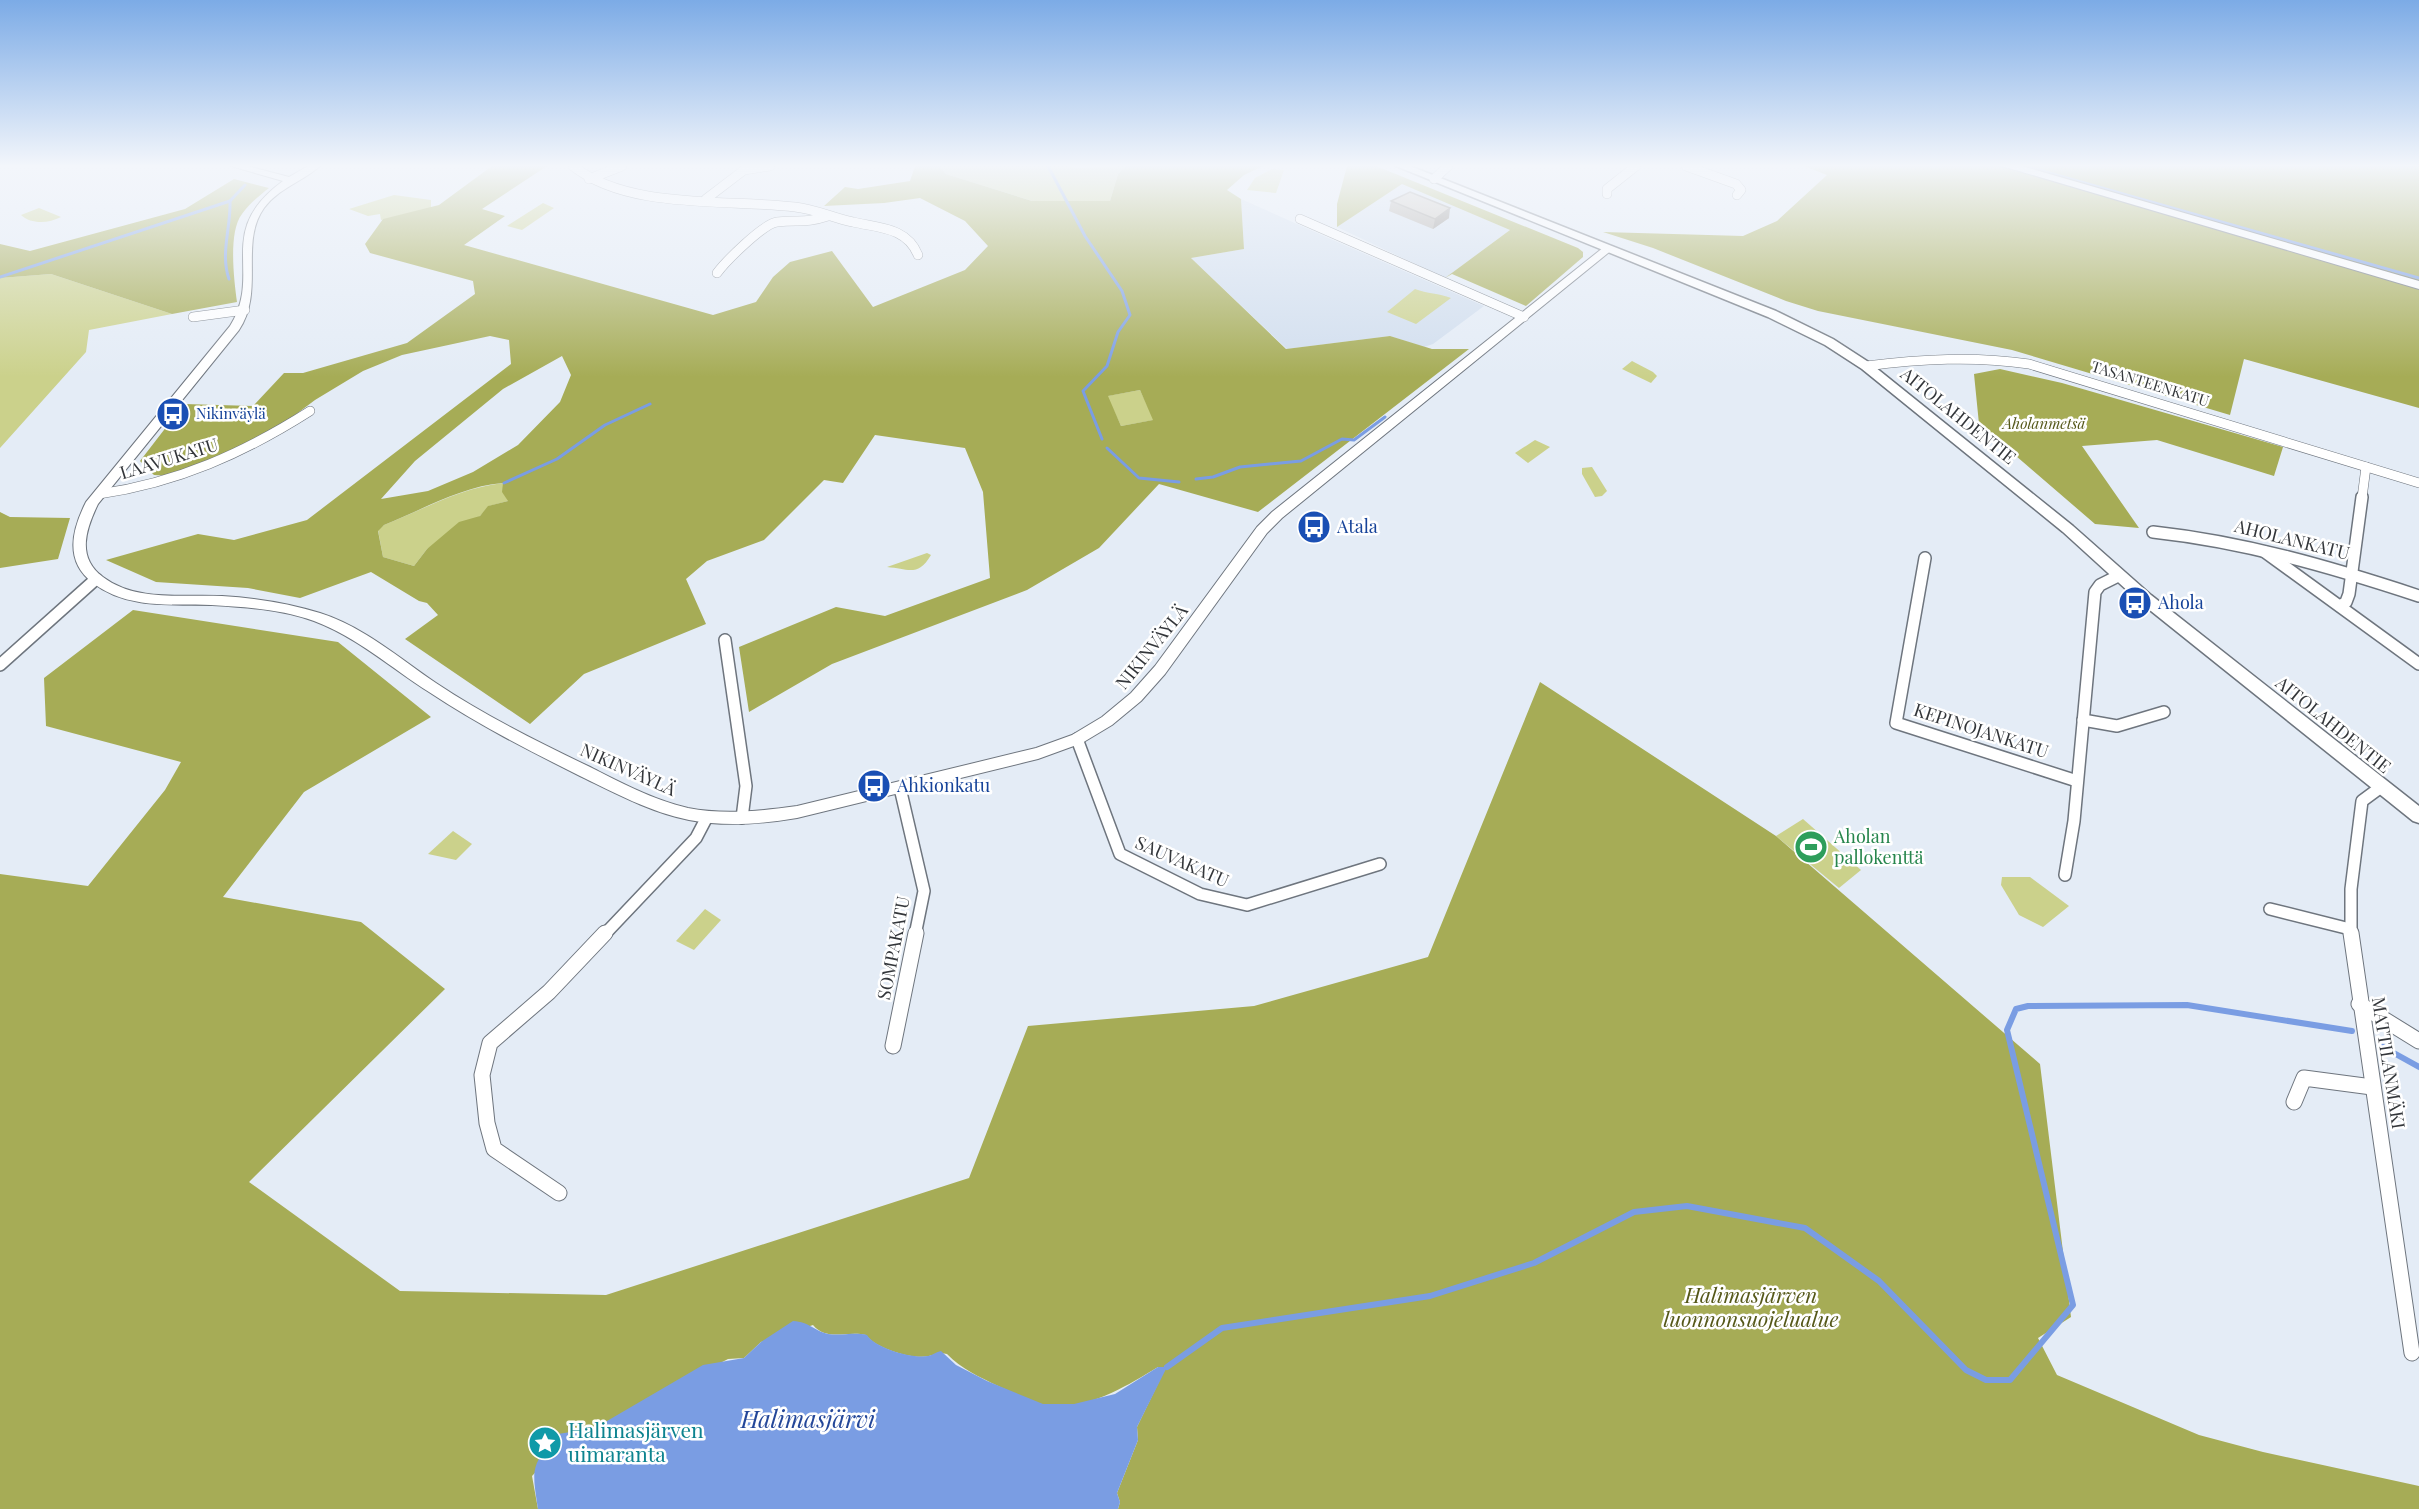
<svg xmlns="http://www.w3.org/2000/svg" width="2419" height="1509" viewBox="0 0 2419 1509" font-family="'Playfair Display',serif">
<rect width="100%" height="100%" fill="#e4ecf6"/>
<!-- built -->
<g fill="#d1deee">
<path d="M1402,183l108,47 -65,48 -108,-51z"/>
<path d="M1241,199l85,38 158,69 -51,38 -9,3 -34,-11 -103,13 -96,-91 53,-9z"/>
</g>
<!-- green -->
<g fill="#cbd18b">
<path d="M939,166h130l6,2 50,-2 -7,8 -8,27h-78l-86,-27z"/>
<path d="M1272,169l12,1 -8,23 -29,-3 8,-12z"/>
<path d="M394,195l37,5v8l-50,12 -1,-6 -12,2 -19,-7z"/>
<path d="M543,203l11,5 -32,22 -15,-4z"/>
<path d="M39,208l22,9c-12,6 -29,8 -40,-2z"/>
<path d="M51,274l121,40 -83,16 -3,22 -86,96v-170z"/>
<path d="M1415,289c12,5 24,4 36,9l-35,26 -29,-12z"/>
<path d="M1632,361l21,11 4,4 -6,7 -29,-14z"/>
<path d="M1140,390l14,30 -33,6 -14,-30z"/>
<path d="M1535,440l15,7 -22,16 -13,-10z"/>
<path d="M1592,467l15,24 -5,5 -7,1 -13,-23v-6z"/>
<path d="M504,483l4,18 -19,5 -9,10 -53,33 -13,17 -31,-9 -5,-27 6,-5c38,-15 78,-38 120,-42z"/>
<path d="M927,553l4,2c-13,22 -22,14 -44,12z"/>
<path d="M1803,819l58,51 -22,18 -63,-52z"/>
<path d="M453,831l19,13 -16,16 -28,-6z"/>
<path d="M2002,877h28l39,29 -26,21 -24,-12 -18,-30z"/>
<path d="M705,909l16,11 -27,30 -18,-9z"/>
</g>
<!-- forest -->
<g fill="#a6ac56" fill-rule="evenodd">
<path d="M492,166h55l-65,43 23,7 -41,29 249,70 43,-13 17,-25 17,-15 42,-11 41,56 92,-37 23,-24 -23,-25 -45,-23 -36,5 -60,3 21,-19 13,2 52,-8 5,-15h24l7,8 86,27h78l8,-27 7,-8h138l-19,9 -17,15 14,9 3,50 -53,9 95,91 104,-13 42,13h37l-211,163 -99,-28 -60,64 -72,42 -195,74 -83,48 -10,-65 97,-40 49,9 105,-38 -7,-86 -18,-44 -90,-13 -32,48 -19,-3 -60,60 -57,21 -21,18 20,45 -122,50 -54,50 -125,-85 33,-24 -11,-12 -8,-2 -48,-29 -71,26 -52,-10 -92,-6 -50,-22 92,-26 36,6 73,-20 204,-156 -2,-24 -19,-4 -88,19 -39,16 -48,29 -40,30 -57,31 -47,15 -17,-1 -14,-14 44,-57 69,2 31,-33h19l104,-30 68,-49 -2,-13 -103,-28 -5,-9 18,-25 56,-14zM562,356l9,19 -11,27 -42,43 -45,27 -45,19 -47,8 34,-38 88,-72zM1140,390l13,30 -32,6 -13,-30zM503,483l-1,9 6,9 -20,5 -8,10 -21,6 -32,27 -13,17 -31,-9 -5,-26 6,-6c38,-15 78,-39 119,-42z"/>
<path d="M1347,166h29l202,82 5,4v5l-57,49 -74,-32 -7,4 65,-48 -108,-46 -65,43v-23z"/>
<path d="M1804,166h615v242l-175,-49 -14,56 -218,-65 -194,-39 -32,-10 -133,-53 -50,-16 140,4 34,-15 50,-46z"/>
<path d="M234,179l35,9c-9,7 -20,16 -27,26 -14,18 -8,66 -5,88l-65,12 -121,-40 -51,4v-34l30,7 155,-42z"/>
<path d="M2000,369l62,14 221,64 -9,29 -117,-36 -75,6 57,82 -44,-4 -116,-100 -5,-50z"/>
<path d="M0,512l10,5 60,1 -12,41 -58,9z"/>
<path d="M133,610l205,32 93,75 -127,75 -81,105 138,25 84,67 -196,193 151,109 206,4 363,-117 59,-152 226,-20 174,-49 112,-275 236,154 264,228 31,253 -33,21 19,37 142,60 64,17 156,34v23h-1301l2,-7 -3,-9 21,-53 -1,-13 29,-60h-8c-33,20 -76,47 -117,37 -15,-4 -29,-12 -43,-18 -18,-9 -37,-17 -51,-32 -8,-1 -11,0 -18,2 -17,4 -54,-8 -63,-21 -18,-5 -39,7 -53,-10l-52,17 -17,16 -16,1 -133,69 -19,2 -44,46 6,33h-538v-635l88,12 77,-96 16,-28 -135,-36 -2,-48z"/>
</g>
<!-- water -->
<path fill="#7a9de3" d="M793,1321c17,1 21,10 35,13 13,2 26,-2 39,1 8,13 45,24 61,21 5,-1 8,-4 13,-5l15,14 31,16 56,23h31l41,-10 43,-27h9l-30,60 1,13 -21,53 3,9 -2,7h-580c-6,-40 -8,-43 20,-75l37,-6 108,-63 41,-7 17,-16z"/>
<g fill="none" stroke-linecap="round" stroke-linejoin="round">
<!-- stream-far1 -->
<g stroke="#7a9de3" stroke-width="3">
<path d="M1048,166l37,70 37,55 8,24 -12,17 -11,34 -24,25 19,48"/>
<path d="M2025,166l394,112"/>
<path d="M0,277l230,-76"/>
<path d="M229,279c-9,-26 2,-51 1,-78l15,-16"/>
<path d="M1107,448l32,30 40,4"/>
<path d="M1196,479l17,-2 27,-10 61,-6 41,-22 12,1 31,-23"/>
<path d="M504,483l53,-24 48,-34 45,-21"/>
</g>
<!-- stream -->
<g stroke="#7a9de3" stroke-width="6">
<path d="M2383,1047l36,20"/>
<path d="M1167,1367l55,-39 208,-32 104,-33 100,-51 53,-6 118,22 74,53 87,89 20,10h24l63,-75 -66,-275 9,-21 12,-3 159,-1 165,26"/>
</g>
<defs>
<g id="minor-far2">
<path d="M573,166c55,44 154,33 222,41 20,2 38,11 58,15 25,6 54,5 65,33"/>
<path d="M1686,166l50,18 5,6 -4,5"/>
<path d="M589,179l33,-13"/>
<path d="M1434,179l14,-13"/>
<path d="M1607,194v-5l29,-23"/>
<path d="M706,199l38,-29 26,-4"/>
<path d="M1300,219l224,98"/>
<path d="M717,273c9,-12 46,-49 60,-51 22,-3 27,2 51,-6"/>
<path d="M193,317l52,-7"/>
<path d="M1866,366c55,-7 108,-10 163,-2l390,119"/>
<path d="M99,494c78,-11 145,-41 211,-83"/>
<path d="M2362,498l4,-31"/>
</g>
<g id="minor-far1">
<path d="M2153,532c92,10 178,35 266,64"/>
<path d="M2265,552l154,112"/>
<path d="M1925,558l-29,165 181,58"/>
<path d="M2340,606l6,-4 3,-8 13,-97"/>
<path d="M725,640l21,146 -4,32"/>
<path d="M0,665l96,-86"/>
<path d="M2083,720l34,6 47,-14"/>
<path d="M1077,739l43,115 80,40 47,11 133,-41"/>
<path d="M900,788l24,103 -9,44"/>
<path d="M2065,875l9,-54 21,-229 5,-7 18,-9"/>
<path d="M2270,909l80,20"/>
<path d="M604,935l92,-97 11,-21"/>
<path d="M2351,935v-46l11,-88 19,-14"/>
</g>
<g id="minor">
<path d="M2351,933l61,420"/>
<path d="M2359,1004l60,37"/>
<path d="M893,1046l23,-113"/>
<path d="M2294,1102l10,-24 68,9"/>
<path d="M559,1193l-65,-44 -7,-26 -5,-48 8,-32 59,-51 56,-59"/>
</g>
<path id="tertiary" d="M231,166h16l42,11 19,-11h12c-18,16 -41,22 -56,42 -25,35 1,83 -25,122l-141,174c-12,25 -22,53 5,73 33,25 79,17 119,19 33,2 66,7 98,17 44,14 79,45 116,70 48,32 100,58 152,83 32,16 65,34 100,42 36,7 73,3 109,-2l239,-58 36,-13 30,-18 29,-24 24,-27 102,-139 15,-15 332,-265 9,2 -331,269 -15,15 -102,141 -24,27 -29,24 -30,18 -44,16 -241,59c-36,6 -72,9 -108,2 -39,-8 -74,-27 -109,-44 -52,-26 -103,-52 -151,-84 -38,-24 -72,-55 -115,-71 -33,-12 -69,-14 -103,-16 -40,-1 -85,4 -118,-22 -29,-22 -21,-53 -7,-81l144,-176c34,-54 -17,-94 53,-145z"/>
<path id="secondary" d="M1396,166h14l366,145 57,28 37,24 203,163 78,69 268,211v17l-6,-2 -272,-218 -78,-71 -201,-163 -37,-24 -57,-28z"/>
<path id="trunk" d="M2002,166h20l397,115v8z"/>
</defs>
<!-- minor-far2 casing -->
<use href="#minor-far2" stroke="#6e757e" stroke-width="10"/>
<!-- minor-far1 casing -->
<use href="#minor-far1" stroke="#6e757e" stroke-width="14"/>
<!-- minor casing -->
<use href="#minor" stroke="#6e757e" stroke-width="17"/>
<!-- tertiary casing -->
<use href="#tertiary" stroke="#6e757e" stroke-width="2"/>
<!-- secondary casing -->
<use href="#secondary" stroke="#6e757e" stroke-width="3"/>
<!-- trunk casing -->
<use href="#trunk" stroke="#6e757e" stroke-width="2"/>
<!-- minor-far2 -->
<use href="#minor-far2" stroke="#fff" stroke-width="9"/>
<!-- minor-far1 -->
<use href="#minor-far1" stroke="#fff" stroke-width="11"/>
<!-- minor -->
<use href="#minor" stroke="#fff" stroke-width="15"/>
<!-- tertiary -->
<use href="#tertiary" fill="#fff" fill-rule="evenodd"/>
<!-- secondary -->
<use href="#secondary" fill="#fff" fill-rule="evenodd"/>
<!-- trunk -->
<use href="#trunk" fill="#fff" fill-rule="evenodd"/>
</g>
<!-- wall -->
<path fill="#a9a39b" d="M1391,201l58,17 -16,11 -44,-18z"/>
<!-- shaded-wall -->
<path fill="#8a857e" d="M1450,208l-1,10 -16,11 2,-10z"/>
<!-- building -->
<path fill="#c5beb4" stroke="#8a857e" stroke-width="1.5" d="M1410,192l40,16 -15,11 -44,-18z"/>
<!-- sky -->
<linearGradient id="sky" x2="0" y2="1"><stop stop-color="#7cabe6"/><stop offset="0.44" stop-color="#f3f6fb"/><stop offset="1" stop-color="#f3f6fb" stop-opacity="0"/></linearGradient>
<rect width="2419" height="377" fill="url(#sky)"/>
<!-- icons -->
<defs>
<symbol id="bus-disc" viewBox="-11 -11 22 22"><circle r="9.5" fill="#1a4fb4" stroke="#fff"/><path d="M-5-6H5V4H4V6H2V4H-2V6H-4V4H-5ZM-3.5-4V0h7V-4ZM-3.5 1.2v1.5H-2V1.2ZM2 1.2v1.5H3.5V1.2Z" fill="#fff"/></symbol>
<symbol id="stadium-disc" viewBox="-11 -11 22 22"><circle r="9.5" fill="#2e9e5b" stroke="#fff"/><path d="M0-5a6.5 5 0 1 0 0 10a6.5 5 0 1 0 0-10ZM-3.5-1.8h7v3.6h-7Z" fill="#fff"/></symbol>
<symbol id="sight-disc" viewBox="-11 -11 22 22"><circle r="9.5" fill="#0f9aa8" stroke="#fff"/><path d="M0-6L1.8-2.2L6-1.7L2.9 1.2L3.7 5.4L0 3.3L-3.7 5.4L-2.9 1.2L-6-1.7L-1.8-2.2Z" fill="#fff"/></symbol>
</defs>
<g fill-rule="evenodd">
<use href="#bus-disc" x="154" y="395" width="38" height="38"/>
<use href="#bus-disc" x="1295" y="508" width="38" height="38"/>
<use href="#bus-disc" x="2116" y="584" width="38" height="38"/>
<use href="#bus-disc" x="855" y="767" width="38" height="38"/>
<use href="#stadium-disc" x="1792" y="828" width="38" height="38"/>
<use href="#sight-disc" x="526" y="1424" width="38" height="38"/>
</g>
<g text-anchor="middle" stroke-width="5" stroke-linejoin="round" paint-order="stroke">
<!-- far-street labels -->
<g font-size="15" fill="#33363a" stroke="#fff">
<text transform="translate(2150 384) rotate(17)" y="5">TASANTEENKATU</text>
</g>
<!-- far-transit labels -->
<g font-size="15" fill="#164399" stroke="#fff" text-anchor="start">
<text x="196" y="419">Nikinväylä</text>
</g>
<!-- far-park labels -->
<g font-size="15" font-style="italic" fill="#555819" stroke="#fff">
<text x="2044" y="429">Aholanmetsä</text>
</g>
<!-- street labels -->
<g font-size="18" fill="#33363a" stroke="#fff">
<text transform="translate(1958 416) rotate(39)" y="6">AITOLAHDENTIE</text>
<text transform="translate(169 459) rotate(-17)" y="6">LAAVUKATU</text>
<text transform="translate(2292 540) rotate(14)" y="6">AHOLANKATU</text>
<text transform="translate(1152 647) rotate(-51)" y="6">NIKINVÄYLÄ</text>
<text transform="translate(2333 725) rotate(39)" y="6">AITOLAHDENTIE</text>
<text transform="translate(1981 731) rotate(18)" y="6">KEPINOJANKATU</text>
<text transform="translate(628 770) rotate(24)" y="6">NIKINVÄYLÄ</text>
<text transform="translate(1182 862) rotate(24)" y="6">SAUVAKATU</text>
<text transform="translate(894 948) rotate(-79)" y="6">SOMPAKATU</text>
<text transform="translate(2388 1063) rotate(81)" y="6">MATTILANMÄKI</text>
</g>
<!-- transit labels -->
<g font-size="18" fill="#164399" stroke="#fff" text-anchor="start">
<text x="1337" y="533">Atala</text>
<text x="2158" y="609">Ahola</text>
<text x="897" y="792">Ahkionkatu</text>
</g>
<!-- leisure labels -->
<g font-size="18" fill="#27864d" stroke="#fff" text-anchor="start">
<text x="1834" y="843">Aholan<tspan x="1834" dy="21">pallokenttä</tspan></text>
</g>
<!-- near-park labels -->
<g font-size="21" font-style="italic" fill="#555819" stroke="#fff">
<text x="1751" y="1303">Halimasjärven<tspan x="1751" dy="24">luonnonsuojelualue</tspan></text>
</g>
<!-- near-culture labels -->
<g font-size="21" fill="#0d838f" stroke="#fff" text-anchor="start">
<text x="568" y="1438">Halimasjärven<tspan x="568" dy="24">uimaranta</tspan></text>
</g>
<!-- near-water labels -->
<g font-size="24" font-style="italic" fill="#244799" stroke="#fff">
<text x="808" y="1428">Halimasjärvi</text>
</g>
</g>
</svg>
